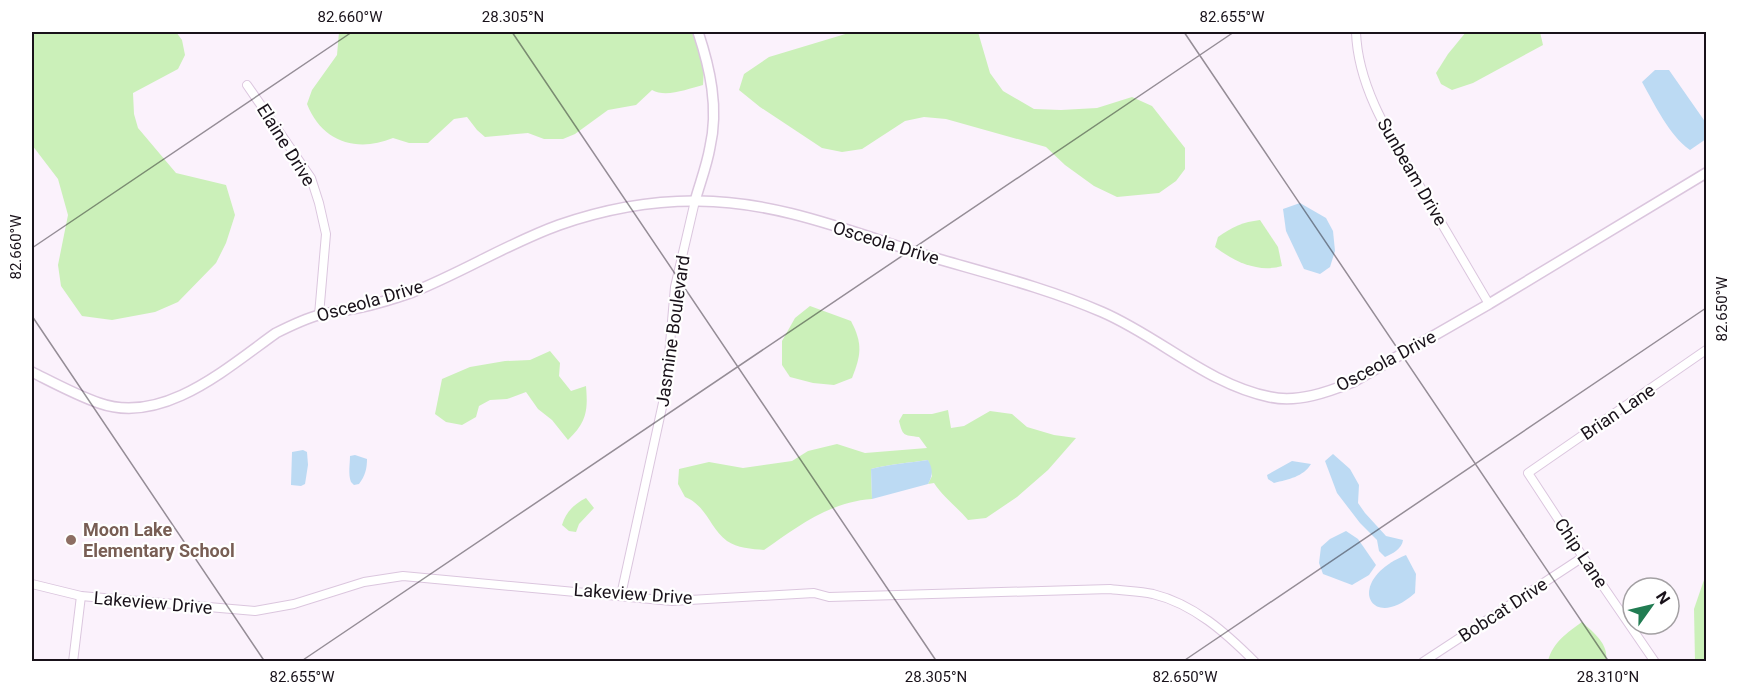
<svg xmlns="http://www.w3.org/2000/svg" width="1738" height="693" viewBox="0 0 1738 693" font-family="Roboto,sans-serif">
<rect width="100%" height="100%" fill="#fbf2fc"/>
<!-- green -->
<g fill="#cbf0b9">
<path d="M32,32h144l6,8 3,15 -7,14 -45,24 1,21 4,14 38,45 50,12 9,30 -9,28 -10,20 -38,39 -23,10 -43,8 -30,-4 -21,-30 -3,-21 10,-50 -10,-36 -26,-34 1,-70 -1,-4z"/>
<path d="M339,32h354l11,36 -1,17c-16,4 -37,13 -51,5l-16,15 -28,5 -33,24 -12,5h-19l-16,-6 -43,4 -8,-7 -10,-13 -13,2 -26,24h-19l-16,-5c-36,15 -71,4 -86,-34l5,-14 25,-35z"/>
<path d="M852,32h126l12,41 13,18 31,18 27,1 36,-2 35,-11 20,9 33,42v21l-9,12 -17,12 -42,4 -23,-11 -29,-21 -19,-18 -100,-28 -22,-2 -19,4 -43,28 -20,3 -20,-4 -62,-41 -21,-17 5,-16 25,-17z"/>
<path d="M1466,32h74l3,13 -70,38 -21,7 -11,-6 -5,-11 12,-19z"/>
<path d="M1260,220l18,27 4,19c-24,7 -47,-4 -67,-19l3,-10c14,-10 25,-15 42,-17z"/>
<path d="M810,306l41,15c12,23 10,34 1,57l-18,7 -21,-2 -23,-6 -8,-12v-24l13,-23z"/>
<path d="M550,351l10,12 -1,13 12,15 15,-5c2,24 1,36 -18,54l-16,-20 -14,-11 -12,-17 -19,7 -17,1 -11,6 -3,11 -14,8 -16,-3 -11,-8 7,-35 28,-12 35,-6 25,-1z"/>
<path d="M948,410l3,18 13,-2 26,-15 22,3 15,13 27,8 22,3 -28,32 -31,27 -31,21 -18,2c-11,-13 -25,-23 -34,-37l-6,1 4,-8 -4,-16c-19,3 -38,4 -57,9l1,30c-43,3 -75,28 -108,51 -12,-1 -27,-2 -37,-9 -18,-14 -20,-35 -42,-44l-7,-13 1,-15 30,-7 34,6 49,-7 16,-10 29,-7 28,9 62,-5 -8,-11c-16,-2 -16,-1 -20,-16l4,-7h29z"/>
<path d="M586,498l8,10 -15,16 -3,8 -7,-1 -7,-6c4,-13 12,-21 24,-27z"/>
<path d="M1706,574v87h-11l-1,-52z"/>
<path d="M1582,622c12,11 27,22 24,39h-58c5,-19 19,-28 34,-39z"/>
</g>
<!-- water -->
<g fill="#bcdaf3">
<path d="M1655,70h14l37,53v16l-16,11c-21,-15 -35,-45 -48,-68z"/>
<path d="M1300,203l26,15 7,13 2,20 -5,16 -10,7 -16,-5 -18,-38 -3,-22z"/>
<path d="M303,450l4,2 1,13 -3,19 -4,2 -10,-1 1,-33z"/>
<path d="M1333,454l17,15 9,16 -1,18 7,10 21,23 17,4c-1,9 -11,14 -18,17l-6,-6 -2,-11 -17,-17 -23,-30 -12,-32z"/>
<path d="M355,455l12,4c0,10 -2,17 -8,25l-5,1 -3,-3c-3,-8 -1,-18 -1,-26z"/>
<path d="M928,460c5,9 5,15 0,24l-56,15 -1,-30c19,-5 38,-6 57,-9z"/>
<path d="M1292,461l19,3c-8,13 -22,15 -37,19l-6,-4 -1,-4z"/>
<path d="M1346,531l12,8 18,26 -7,10 -17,10 -29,-11 -4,-11 2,-16 9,-8z"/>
<path d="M1406,555l10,19 -1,19c-46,41 -71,-13 -9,-38z"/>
</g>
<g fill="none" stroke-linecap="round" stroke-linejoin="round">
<defs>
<g id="minor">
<path d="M1356,32c2,58 37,109 66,158 22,38 45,76 67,114"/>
<path d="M247,85l64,93 8,25 7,31 -7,81"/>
<path d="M32,584l49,12 174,15 39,-7 70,-22 39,-6 269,25 142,-8 15,4 281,-8c14,2 29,2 43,5 41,10 73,39 102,68"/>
<path d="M621,595l45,-206 9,-102 20,-86"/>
<path d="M73,662l8,-66"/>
<path d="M1423,662l160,-105"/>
<path d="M1655,662l-72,-105 -55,-84 178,-123"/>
</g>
<g id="tertiary">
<path d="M695,201c5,-18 12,-36 15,-54 9,-39 0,-79 -12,-115"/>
<path d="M32,372c22,11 44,23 67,31 64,23 129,-36 177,-70 14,-7 28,-14 43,-18 12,-3 26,-4 39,-7 18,-4 38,-10 55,-16 50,-20 96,-49 146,-67 43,-15 89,-24 135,-24 80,-1 158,31 234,55 58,17 119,32 174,56 58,25 105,72 168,85 28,6 58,-5 83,-15l136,-78 217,-131"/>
</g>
</defs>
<!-- minor casing -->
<use href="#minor" stroke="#dbc6de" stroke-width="10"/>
<!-- tertiary casing -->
<use href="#tertiary" stroke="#dbc6de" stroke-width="12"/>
<!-- minor -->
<use href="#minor" stroke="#fff" stroke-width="8"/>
<!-- tertiary -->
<use href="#tertiary" stroke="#fff" stroke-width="9"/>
</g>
<!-- ticks -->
<path fill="none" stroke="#19121a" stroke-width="1.5" stroke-opacity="0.45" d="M512,32l425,630M1184,32l425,630M32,248l320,-216M32,316l233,346M300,662l934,-630M1182,662l524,-354"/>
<!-- markers -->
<circle fill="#8d6e63" stroke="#fff" stroke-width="2" cx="71" cy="540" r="6"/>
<g text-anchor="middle" stroke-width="4.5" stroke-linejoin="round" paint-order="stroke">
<!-- street labels -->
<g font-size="18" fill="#19121a" stroke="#fff">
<text transform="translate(286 145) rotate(58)" y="6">Elaine Drive</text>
<text transform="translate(1412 172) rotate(60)" y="6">Sunbeam Drive</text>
<text transform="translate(886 243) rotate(17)" y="6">Osceola Drive</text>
<text transform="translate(370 301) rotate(-16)" y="6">Osceola Drive</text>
<text transform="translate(673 331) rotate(-82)" y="6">Jasmine Boulevard</text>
<text transform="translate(1386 361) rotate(-28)" y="6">Osceola Drive</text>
<text transform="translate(1618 412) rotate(-34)" y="6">Brian Lane</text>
<text transform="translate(1581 553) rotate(56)" y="6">Chip Lane</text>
<text transform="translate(633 594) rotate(4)" y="6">Lakeview Drive</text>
<text transform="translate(153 603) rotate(5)" y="6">Lakeview Drive</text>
<text transform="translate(1503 610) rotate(-33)" y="6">Bobcat Drive</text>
</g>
<!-- education labels -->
<g font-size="18" font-weight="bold" fill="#785e54" stroke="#fff" text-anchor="start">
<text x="83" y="536">Moon Lake<tspan x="83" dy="21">Elementary School</tspan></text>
</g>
</g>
<!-- border -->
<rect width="1738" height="693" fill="none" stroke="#ffffff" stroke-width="66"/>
<!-- north arrow -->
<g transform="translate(1651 606) rotate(56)"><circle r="28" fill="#ffffff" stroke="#a3a0a3" stroke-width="1.5"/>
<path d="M0-4.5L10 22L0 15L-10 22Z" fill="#217c52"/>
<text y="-9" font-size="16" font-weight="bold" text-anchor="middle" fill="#19121a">N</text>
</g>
<rect x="33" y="33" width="1672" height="627" fill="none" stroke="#19121a" stroke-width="2"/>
<g font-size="15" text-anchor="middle" fill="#19121a">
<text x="350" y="22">82.660°W</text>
<text x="513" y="22">28.305°N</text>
<text x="1232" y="22">82.655°W</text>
<text transform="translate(16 247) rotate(-90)" y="5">82.660°W</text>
<text transform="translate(1722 309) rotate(-90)" y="5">82.650°W</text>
<text x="302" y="682">82.655°W</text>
<text x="936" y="682">28.305°N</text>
<text x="1185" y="682">82.650°W</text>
<text x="1608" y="682">28.310°N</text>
</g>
</svg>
